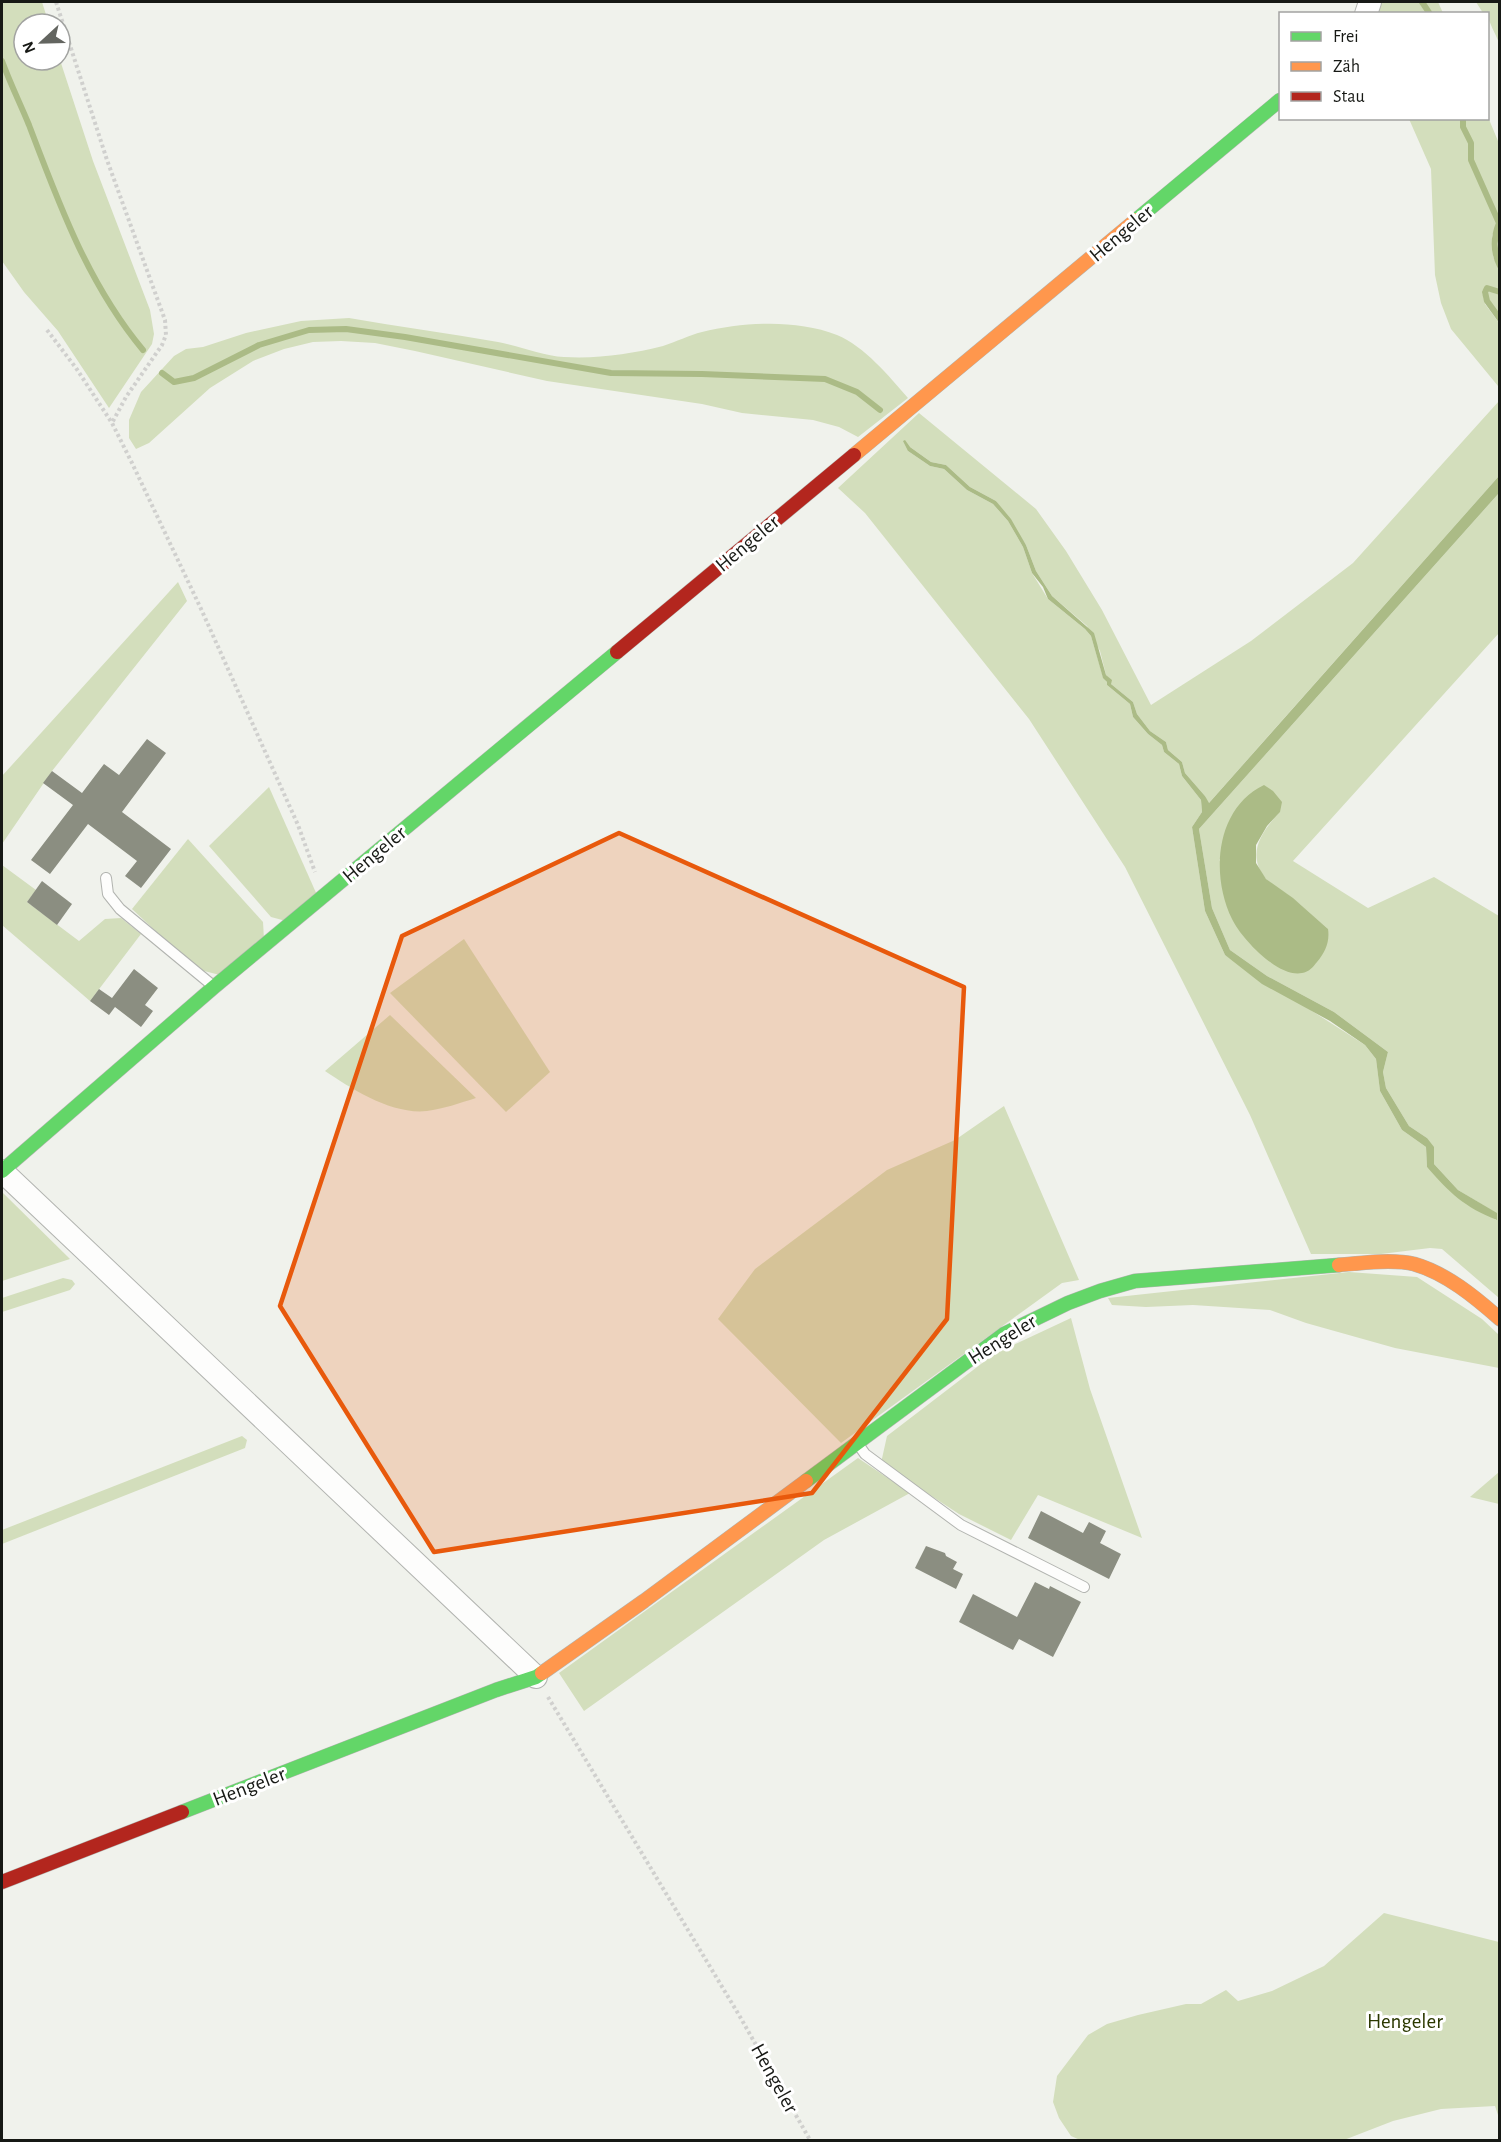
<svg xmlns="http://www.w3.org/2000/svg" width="1501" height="2142" viewBox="0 0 1501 2142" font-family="'Alegreya Sans',sans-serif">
<rect width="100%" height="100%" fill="#f0f2ec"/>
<!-- green -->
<g fill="#d3debc" fill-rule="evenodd">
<path d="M2,2h40l7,22h-25v36h36l33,101 57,149 4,24 -2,10 -43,64 -51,-77 -34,-39 -22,-31z"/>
<path d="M1378,2h42l8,11h-49z"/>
<path d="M1424,2h14l5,11h-10z"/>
<path d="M1476,2h23v41c-3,-9 -11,-21 -11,-29l-5,-1z"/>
<path d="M1488,117l10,24h1v79l-26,-60 -1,-9 2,-7 -9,-18v-7l23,-1z"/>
<path d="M1409,119h52v8l8,17v17l28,63 -5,12 1,20 6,14v19l-13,-3 -4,5 3,13 14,19v153l-291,328 -3,-8 -20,-23 -3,-11 -14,-12 -2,-8 -16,-11 -13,-17 -4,-12 -22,-18v-4l-5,-5 -6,-24 -13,-25 -35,-30 -16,-25 -10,-26 -30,-44 -26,-14 -24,-22 -15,-3 -21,-15 -2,4 22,15 14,3 23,21 26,14 15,17 15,26 9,26 16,26 37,30 6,7 12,41 4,5v3l23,19 3,13 15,17 14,11 2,7 15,12 3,12 19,24 1,12 -10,15 13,84 20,44 140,90 11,14 4,32 22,39 24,17 1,20 69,53v-7l-38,-23 -24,-26 -7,-26 -18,-12 -23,-38 -3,-16 5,-20 -54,-40 -67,-36 -37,-26 -18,-42 -13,-79 300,-336v140l-206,228 75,47 66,-31 65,39v382l-57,-49 -12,-1 -49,6h-70l-61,-139 -125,-248 -96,-148 -164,-206 -27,-25 81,-75 117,96 30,42 36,59 49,95 100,-64 102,-78 146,-162 -1,-15 -47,-57 -10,-26 -6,-28 -4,-106zM1280,812c-18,19 -34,41 -15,66 7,8 19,13 27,20 12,9 24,21 36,31l-109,-69z"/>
<path d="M1487,291l12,2v23l-10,-15z"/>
<path d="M349,318c50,9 99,15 149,24 21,4 45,14 66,15 34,2 67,-3 99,-11 13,-4 26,-11 39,-14 42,-10 94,-13 135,3 27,11 52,41 71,63l-50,39 -19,-10 -26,-7 -71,-7 -40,-9 -155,-23 -132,-30 -40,-8 -34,-2 -28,1 -29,7 -31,12 -43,27 -61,55 -13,6 -7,-11v-18l12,-28 33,-36 12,-7 17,-2 43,-14 55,-12z"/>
<path d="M178,582l9,19 -135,170 -50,73v-68z"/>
<path d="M269,787l48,108 -31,26 -15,-4 -62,-71z"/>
<path d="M188,839l75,83 1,17 -44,36 -24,-6 -64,-60z"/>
<path d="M2,865l34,25 -9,12 52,39 26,-22 16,-1 20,16 -51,67 -88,-76z"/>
<path d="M464,939l86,133 -44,40 -116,-119z"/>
<path d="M390,1015l86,83c-16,5 -33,11 -49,13 -35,4 -75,-22 -102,-40z"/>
<path d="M1004,1106l75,174 -17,3 -221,160 -123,-124 37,-50 132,-99 68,-30z"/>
<path d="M2,1192l68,67 -68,22z"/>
<path d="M1349,1272l68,5 65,42 17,16v33l-104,-20 -89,-25 -36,-13 -77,-5 -47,2 -34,-2 -4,-7z"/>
<path d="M63,1278l9,2 3,4 -5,6 -68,22v-14z"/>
<path d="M1071,1318l19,71 52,149 -104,-43 -27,45 -52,-26 -78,-51 6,-27 107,-82z"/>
<path d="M242,1436l5,4 -2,8 -243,96v-14z"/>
<path d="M858,1458l52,35 -86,47 -240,171 -25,-38z"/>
<path d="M1499,1472v32l-29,-7z"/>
<path d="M1384,1913l115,29v176l-4,-12 -54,3 -48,12 -49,19h-264l-9,-4 -12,-18 -6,-16 4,-26 31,-41 19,-11 31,-9 48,-11h15l25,-14 12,11 34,-10 52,-25z"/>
</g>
<!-- water -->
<g fill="#abbb86">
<path d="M905,440l5,7 21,15 15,3 24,22 26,14 15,18 15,26 10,26 16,25 42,37 12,42 6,5 -1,4 22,18 4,12 13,17 16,11 2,8 14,12 3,11 20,23 4,7 290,-327v17l-300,336 13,79 18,42 37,26 67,36 54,40 -5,20 3,16 23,38 18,12 7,9v17l24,26 39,23v7c-33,-13 -47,-27 -70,-53l-1,-20 -24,-17 -22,-39 -4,-32 -11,-14 -35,-24 -68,-37 -37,-29 -20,-44 -13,-84 10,-15 -1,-12 -19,-24 -3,-12 -15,-12 -2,-7 -14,-11 -15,-17 -3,-13 -23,-19v-3l-4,-4 -12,-42 -6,-7 -37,-30 -5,-12 -11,-14 -9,-26 -15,-26 -15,-17 -26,-14 -23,-21 -14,-3 -22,-15 -5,-10z"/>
<path d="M1264,785l9,6 9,11 -2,10 -13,14 -11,19v18l10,16 27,19 35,31c2,13 -3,23 -11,33 -4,5 -8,10 -15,11 -24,5 -61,-35 -70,-54 -22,-45 -16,-111 32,-134z"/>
</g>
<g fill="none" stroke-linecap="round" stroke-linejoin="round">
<!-- stream -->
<g stroke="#abbb86" stroke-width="6">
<path d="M1422,2l8,12"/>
<path d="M2,61c8,22 18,42 27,64 30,79 59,159 114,225"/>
<path d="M1463,118v9l8,16v17l28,63c-6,15 -6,29 1,43"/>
<path d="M1500,292l-13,-4 -2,4 2,9 13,18"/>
<path d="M162,373l12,9 20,-4 65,-33 50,-15 37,-1 59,8 206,36 91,1 123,5 32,13 23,18"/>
</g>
</g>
<!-- building -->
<g fill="#8b8e81">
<path d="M147,739l19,14 -44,59 49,37 -30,39 -16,-12 12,-15 -49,-37 -38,50 -19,-14 42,-55 -30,-22 9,-12 30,22 22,-29 15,11z"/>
<path d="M42,881l30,23 -15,21 -30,-23z"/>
<path d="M134,969l24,19 -13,17 8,6 -12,16 -26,-20 -6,8 -19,-14 9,-12 13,9z"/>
<path d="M1041,1511l42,22 6,-11 17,9 -6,12 21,11 -12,25 -81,-41z"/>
<path d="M926,1546l19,7 1,3 11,6 -4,7 10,5 -7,15 -41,-21z"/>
<path d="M1035,1582l14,7 1,-3 31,16 -28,55 -34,-18 -6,11 -54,-28 14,-28 44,23z"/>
</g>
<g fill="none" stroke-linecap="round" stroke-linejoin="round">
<defs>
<g id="lane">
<path d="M106,878l2,16 12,15 92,76"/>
<path d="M858,1444l7,10 96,71 123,62"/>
</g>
<g id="street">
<path d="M1366,14l4,-12"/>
<path d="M2,1171l534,506"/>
</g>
<g id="fast">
<path d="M1136,220l144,-120"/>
<path d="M2,1171l212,-184 403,-335"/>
<path d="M806,1481l198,-147 64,-31 32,-12 35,-10 204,-16"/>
<path d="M182,1812l314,-122 40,-13 6,-4"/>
</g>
<g id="slow">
<path d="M854,455l282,-235"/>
<path d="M1339,1265c21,-2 54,-6 75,-1 32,9 61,33 86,55"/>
<path d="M542,1673l102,-72 162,-120"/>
</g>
<g id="jam">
<path d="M617,652l237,-197"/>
<path d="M2,1882l180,-70"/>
</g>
</defs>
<!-- lane casing -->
<use href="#lane" stroke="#b2b4b0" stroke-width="12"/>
<!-- street casing -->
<use href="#street" stroke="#b2b4b0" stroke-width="24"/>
<!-- fast casing -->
<use href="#fast" stroke="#b2b4b0" stroke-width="15"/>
<!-- slow casing -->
<use href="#slow" stroke="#b2b4b0" stroke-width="15"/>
<!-- jam casing -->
<use href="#jam" stroke="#b2b4b0" stroke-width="15"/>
<!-- path -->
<g stroke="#d0d0ce" stroke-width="4" stroke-dasharray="3 3" stroke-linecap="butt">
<path d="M56,2l51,158 58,160 1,15 -4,10 -36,52 -14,26"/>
<path d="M47,330l29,38 36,55 20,40 70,148 96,214 17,47"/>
<path d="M548,1697l191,318 71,125"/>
</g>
<!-- lane -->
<use href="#lane" stroke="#fdfdfc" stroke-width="10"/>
<!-- street -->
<use href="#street" stroke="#fdfdfc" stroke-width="22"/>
<!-- fast -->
<use href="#fast" stroke="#63d668" stroke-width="14"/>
<!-- slow -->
<use href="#slow" stroke="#ff974d" stroke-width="14"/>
<!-- jam -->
<use href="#jam" stroke="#b3261e" stroke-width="14"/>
</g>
<!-- marked area -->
<path fill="#e8590c" fill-opacity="0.2" stroke="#e8590c" stroke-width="4.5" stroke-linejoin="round" d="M619,833l345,154 -17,332 -135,174 -378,59 -154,-246 122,-370z"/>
<g text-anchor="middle" stroke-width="6" stroke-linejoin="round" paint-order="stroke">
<!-- street labels -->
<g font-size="21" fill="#171915" stroke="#fff">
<text transform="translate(1121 233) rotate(-40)" y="7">Hengeler</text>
<text transform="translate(747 543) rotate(-40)" y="7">Hengeler</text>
<text transform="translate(374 854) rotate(-40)" y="7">Hengeler</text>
<text transform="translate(1002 1339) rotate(-32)" y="7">Hengeler</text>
<text transform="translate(249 1786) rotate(-21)" y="7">Hengeler</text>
<text transform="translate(775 2078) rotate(61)" y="7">Hengeler</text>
</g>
<!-- park labels -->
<g font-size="21" fill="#2b3800" stroke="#fff">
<text x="1405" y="2028">Hengeler</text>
</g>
</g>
<!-- border -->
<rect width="1501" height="2142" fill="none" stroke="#171915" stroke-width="6"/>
<!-- legend -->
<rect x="1279" y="12" width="210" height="108" fill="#ffffff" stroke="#a2a3a1" stroke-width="1.5"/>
<rect x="1291" y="32" width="30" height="9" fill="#63d668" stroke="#a2a3a1" stroke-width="1.5"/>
<text x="1333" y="42" font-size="18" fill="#171915">Frei</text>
<rect x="1291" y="62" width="30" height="9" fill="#ff974d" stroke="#a2a3a1" stroke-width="1.5"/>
<text x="1333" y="72" font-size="18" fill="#171915">Zäh</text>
<rect x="1291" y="92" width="30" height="9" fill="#b3261e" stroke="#a2a3a1" stroke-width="1.5"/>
<text x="1333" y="102" font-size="18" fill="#171915">Stau</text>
<!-- north arrow -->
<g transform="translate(42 42) rotate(248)"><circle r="28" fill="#ffffff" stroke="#a2a3a1" stroke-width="1.5"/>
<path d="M0-4.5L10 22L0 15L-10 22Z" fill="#636560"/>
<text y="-9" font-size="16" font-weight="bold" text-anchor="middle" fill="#171915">N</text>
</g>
</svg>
